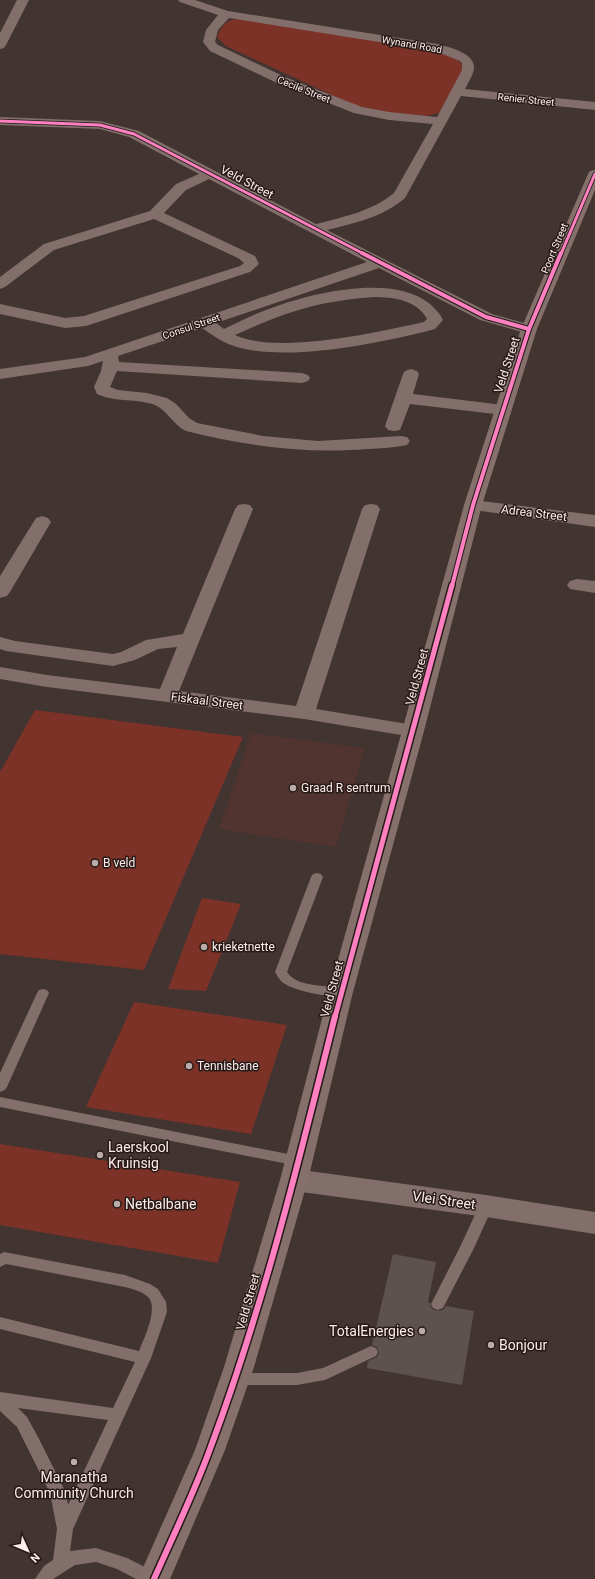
<svg xmlns="http://www.w3.org/2000/svg" width="595" height="1579" viewBox="0 0 595 1579" font-family="Roboto,sans-serif">
<rect width="100%" height="100%" fill="#413431"/>
<!-- built -->
<path fill="#51342f" d="M251,733l114,15 -29,99 -117,-18z"/>
<!-- green -->
<g fill="#7d3228">
<path d="M236,19l20,1 174,28 28,12 4,4 1,6 -24,43 -13,3 -51,-5 -24,-7 -125,-58 -9,-9c4,-10 8,-16 19,-18z"/>
<path d="M35,710l208,27 -99,233 -144,-16v-182z"/>
<path d="M202,898l39,6 -35,87 -38,-2z"/>
<path d="M134,1002l153,23 -36,109 -165,-27z"/>
<path d="M0,1144l240,38 -22,81 -218,-38z"/>
</g>
<!-- building -->
<path fill="#5d5250" d="M393,1254l43,8 -8,40 2,1 2,6 7,2 5,-2 2,-3 28,5 -12,74 -95,-17 1,-7 9,-4 2,-4 -2,-6 -5,-2z"/>
<g fill="none" stroke-linecap="round" stroke-linejoin="round">
<!-- lane -->
<g fill="#826e6a" fill-rule="evenodd">
<path d="M317,873l4,1 2,3 -36,95c12,17 41,12 58,17l2,3 -2,3c-13,4 -49,-4 -60,-11 -5,-3 -7,-7 -10,-12l36,-95 2,-3z"/>
<path d="M43,989l4,1 2,3 -42,94 -2,3 -5,2v-19l37,-80 2,-3z"/>
<path d="M0,1097l298,59 5,1 2,4 -2,4 -5,1 -298,-59z"/>
<path d="M486,1201l5,1 2,4 -19,42 -31,60 -5,2 -5,-2 -2,-4 29,-57 19,-41 2,-4z"/>
<path d="M4,1252l121,23 25,9 8,5 8,13 1,10 -16,46 -78,171 -3,22 26,-3 31,10 32,16 2,5h-25l-19,-10 -21,-7 -21,3 -22,14h-18l9,-13 9,-6 4,-31 -7,-36 -33,-66 -17,-16v-19l113,16 22,-46 -135,-33v-12l139,34c5,-13 20,-43 9,-54 -6,-6 -16,-8 -23,-10l-119,-23 -6,3v-13zM18,1408l90,12 -40,85 -2,-12 -28,-56 -11,-20z"/>
<path d="M371,1346l5,2 2,4 -2,4 -51,24 -28,5h-62l-5,-1 -2,-5 2,-5 5,-1h62l26,-5z"/>
</g>
<!-- street -->
<g fill="#826e6a" fill-rule="evenodd">
<path d="M17,0h12l-23,45 -2,3 -4,1v-16z"/>
<path d="M178,0h17l33,11 209,33c12,3 39,9 37,25 -1,6 -6,14 -9,20l130,13v8l-134,-14 -56,102c-22,19 -50,25 -78,32l165,84 43,12 2,3 -2,3 -6,2 -49,-14 -101,-52 -163,55 8,6c18,-9 35,-17 53,-23 39,-14 118,-32 153,-2 5,5 10,9 13,16l-8,9c-54,14 -153,35 -204,16 -11,-4 -20,-11 -29,-17l-84,28 1,6 183,11 6,2 2,3 -2,3 -6,2 -185,-12 -7,16 8,3 29,3 20,5 9,6 13,14 8,5 66,13 55,5 83,-5 6,1 3,4 -3,4c-13,3 -26,3 -39,4 -64,5 -121,-3 -182,-18 -13,-6 -18,-20 -31,-26 -18,-7 -38,-2 -58,-11l-3,-7 7,-16 2,-10 -15,5 -88,13v-10l85,-12 282,-95 -158,-83 -23,11 -22,23 91,43 4,8 -9,8 -164,54 -21,2 -65,-14v-10l65,14 19,-2 156,-50 4,-3 -6,-5 -84,-39 -100,31 -49,37 -5,2v-12l44,-33 106,-33 26,-27 23,-10 -70,-37 -29,-8 -100,-4v-8l100,4 39,10 177,93c28,-7 56,-13 78,-31l39,-69 -44,-4 -35,-7 -77,-30 -67,-32 -7,-9 3,-12 12,-15 -38,-13zM229,18l206,33 25,10 2,2v7l-25,47 -48,-5 -27,-5 -77,-30 -67,-32 -3,-3 3,-12zM374,297c19,0 43,3 53,22l-3,3c-46,10 -146,33 -189,13 50,-23 84,-34 139,-38z"/>
<path d="M411,369l6,2 2,3 -6,20 90,11 6,1 2,4 -2,4 -6,1 -93,-11 -10,26 -6,1 -6,-1 -3,-4 18,-52 2,-3z"/>
<path d="M473,500l122,15v12l-128,-18 -3,-4 3,-4z"/>
<path d="M244,504l6,1 3,4 -74,182 117,15 66,-197 3,-4 6,-1 6,1 3,4 -64,200 104,17 4,5 -4,5 -7,1 -109,-18 -257,-32 -47,-8v-12l47,8 113,14 17,-42 -19,2 -23,11 -22,6 -107,-15 -6,-2v-12l15,4 98,13 8,-2 25,-12 37,-6 52,-125 3,-4z"/>
<path d="M42,516l6,2 3,4 -41,70 -3,4 -7,2v-22l36,-58z"/>
<path d="M577,579l18,2v12l-25,-4 -3,-4 3,-4z"/>
<path d="M294,1169l192,26 109,17v22l-109,-17 -192,-26 -10,-3 -4,-8 4,-8z"/>
</g>
<!-- secondary -->
<path fill="#86706c" fill-rule="evenodd" d="M595,170v20l-58,139 -55,176 -58,226 -71,261 -45,188 -54,187 -29,83 -55,129h-32l57,-129 29,-83 56,-187 49,-188 73,-261 62,-226 57,-176 67,-155 2,-3z"/>
<defs>
<g id="cycleway-far3">
<path d="M0,121l100,4 34,9 230,120"/>
<path d="M561,254l34,-80"/>
</g>
<g id="cycleway-far2">
<path d="M362,253l124,64 43,12"/>
<path d="M452,586l21,-81 56,-176 32,-76"/>
</g>
<path id="cycleway-far1" d="M335,1017l117,-432"/>
<path id="cycleway" d="M154,1579c19,-43 40,-86 56,-130 53,-141 89,-288 125,-433"/>
</defs>
<!-- cycleway-far3 casing -->
<use href="#cycleway-far3" stroke="#251a18" stroke-width="4.5"/>
<!-- cycleway-far2 casing -->
<use href="#cycleway-far2" stroke="#251a18" stroke-width="6"/>
<!-- cycleway-far1 casing -->
<use href="#cycleway-far1" stroke="#251a18" stroke-width="8"/>
<!-- cycleway casing -->
<use href="#cycleway" stroke="#251a18" stroke-width="9"/>
<!-- cycleway-far3 -->
<use href="#cycleway-far3" stroke="#ff80c0" stroke-width="3"/>
<!-- cycleway-far2 -->
<use href="#cycleway-far2" stroke="#ff80c0" stroke-width="4"/>
<!-- cycleway-far1 -->
<use href="#cycleway-far1" stroke="#ff80c0" stroke-width="5"/>
<!-- cycleway -->
<use href="#cycleway" stroke="#ff80c0" stroke-width="6"/>
</g>
<!-- markers -->
<g fill="#bbaca9" stroke="#251a18" stroke-width="1.5">
<circle cx="293" cy="788" r="4"/>
<circle cx="95" cy="863" r="4"/>
<circle cx="204" cy="947" r="4"/>
<circle cx="189" cy="1066" r="4"/>
<circle cx="100" cy="1155" r="4"/>
<circle cx="117" cy="1204" r="4"/>
<circle cx="422" cy="1331" r="4"/>
<circle cx="491" cy="1345" r="4"/>
<circle cx="74" cy="1462" r="4"/>
</g>
<g text-anchor="middle" stroke-width="3" stroke-linejoin="round" paint-order="stroke">
<!-- far-street labels -->
<g font-size="10" fill="#fdecea" stroke="#251a18">
<text transform="translate(412 44) rotate(10)" y="4">Wynand Road</text>
<text transform="translate(304 89) rotate(22)" y="4">Cecile Street</text>
<text transform="translate(526 99) rotate(6)" y="4">Renier Street</text>
<text transform="translate(554 248) rotate(-67)" y="4">Poort Street</text>
<text transform="translate(191 326) rotate(-19)" y="4">Consul Street</text>
</g>
<!-- street labels -->
<g font-size="12" fill="#fdecea" stroke="#251a18">
<text transform="translate(247 182) rotate(28)" y="4">Veld Street</text>
<text transform="translate(507 365) rotate(-72)" y="4">Veld Street</text>
<text transform="translate(534 513) rotate(7)" y="4">Adrea Street</text>
<text transform="translate(417 677) rotate(-75)" y="4">Veld Street</text>
<text transform="translate(207 701) rotate(7)" y="4">Fiskaal Street</text>
<text transform="translate(332 989) rotate(-75)" y="4">Veld Street</text>
<text transform="translate(248 1302) rotate(-74)" y="4">Veld Street</text>
</g>
<!-- poi labels -->
<g font-size="12" fill="#fdecea" stroke="#251a18" text-anchor="start">
<text x="301" y="792">Graad R sentrum</text>
<text x="103" y="867">B veld</text>
<text x="212" y="951">krieketnette</text>
<text x="197" y="1070">Tennisbane</text>
</g>
<!-- near-poi labels -->
<g font-size="14" fill="#fdecea" stroke="#251a18" text-anchor="start">
<text x="108" y="1152">Laerskool<tspan x="108" dy="16">Kruinsig</tspan></text>
<text x="125" y="1209">Netbalbane</text>
<text x="414" y="1336" text-anchor="end">TotalEnergies</text>
<text x="499" y="1350">Bonjour</text>
<text x="74" y="1482" text-anchor="middle">Maranatha<tspan x="74" dy="16">Community Church</tspan></text>
</g>
<!-- near-street labels -->
<g font-size="14" fill="#fdecea" stroke="#251a18">
<text transform="translate(444 1200) rotate(8)" y="5">Vlei Street</text>
</g>
</g>
<!-- north arrow -->
<g transform="translate(28 1551) rotate(134)" stroke="#251a18" stroke-width="3" paint-order="stroke">
<path d="M0-3L7 15L0 10L-7 15Z" fill="#fdecea"/>
<text y="-6" font-size="11" font-weight="bold" text-anchor="middle" fill="#fdecea">N</text>
</g>
</svg>
